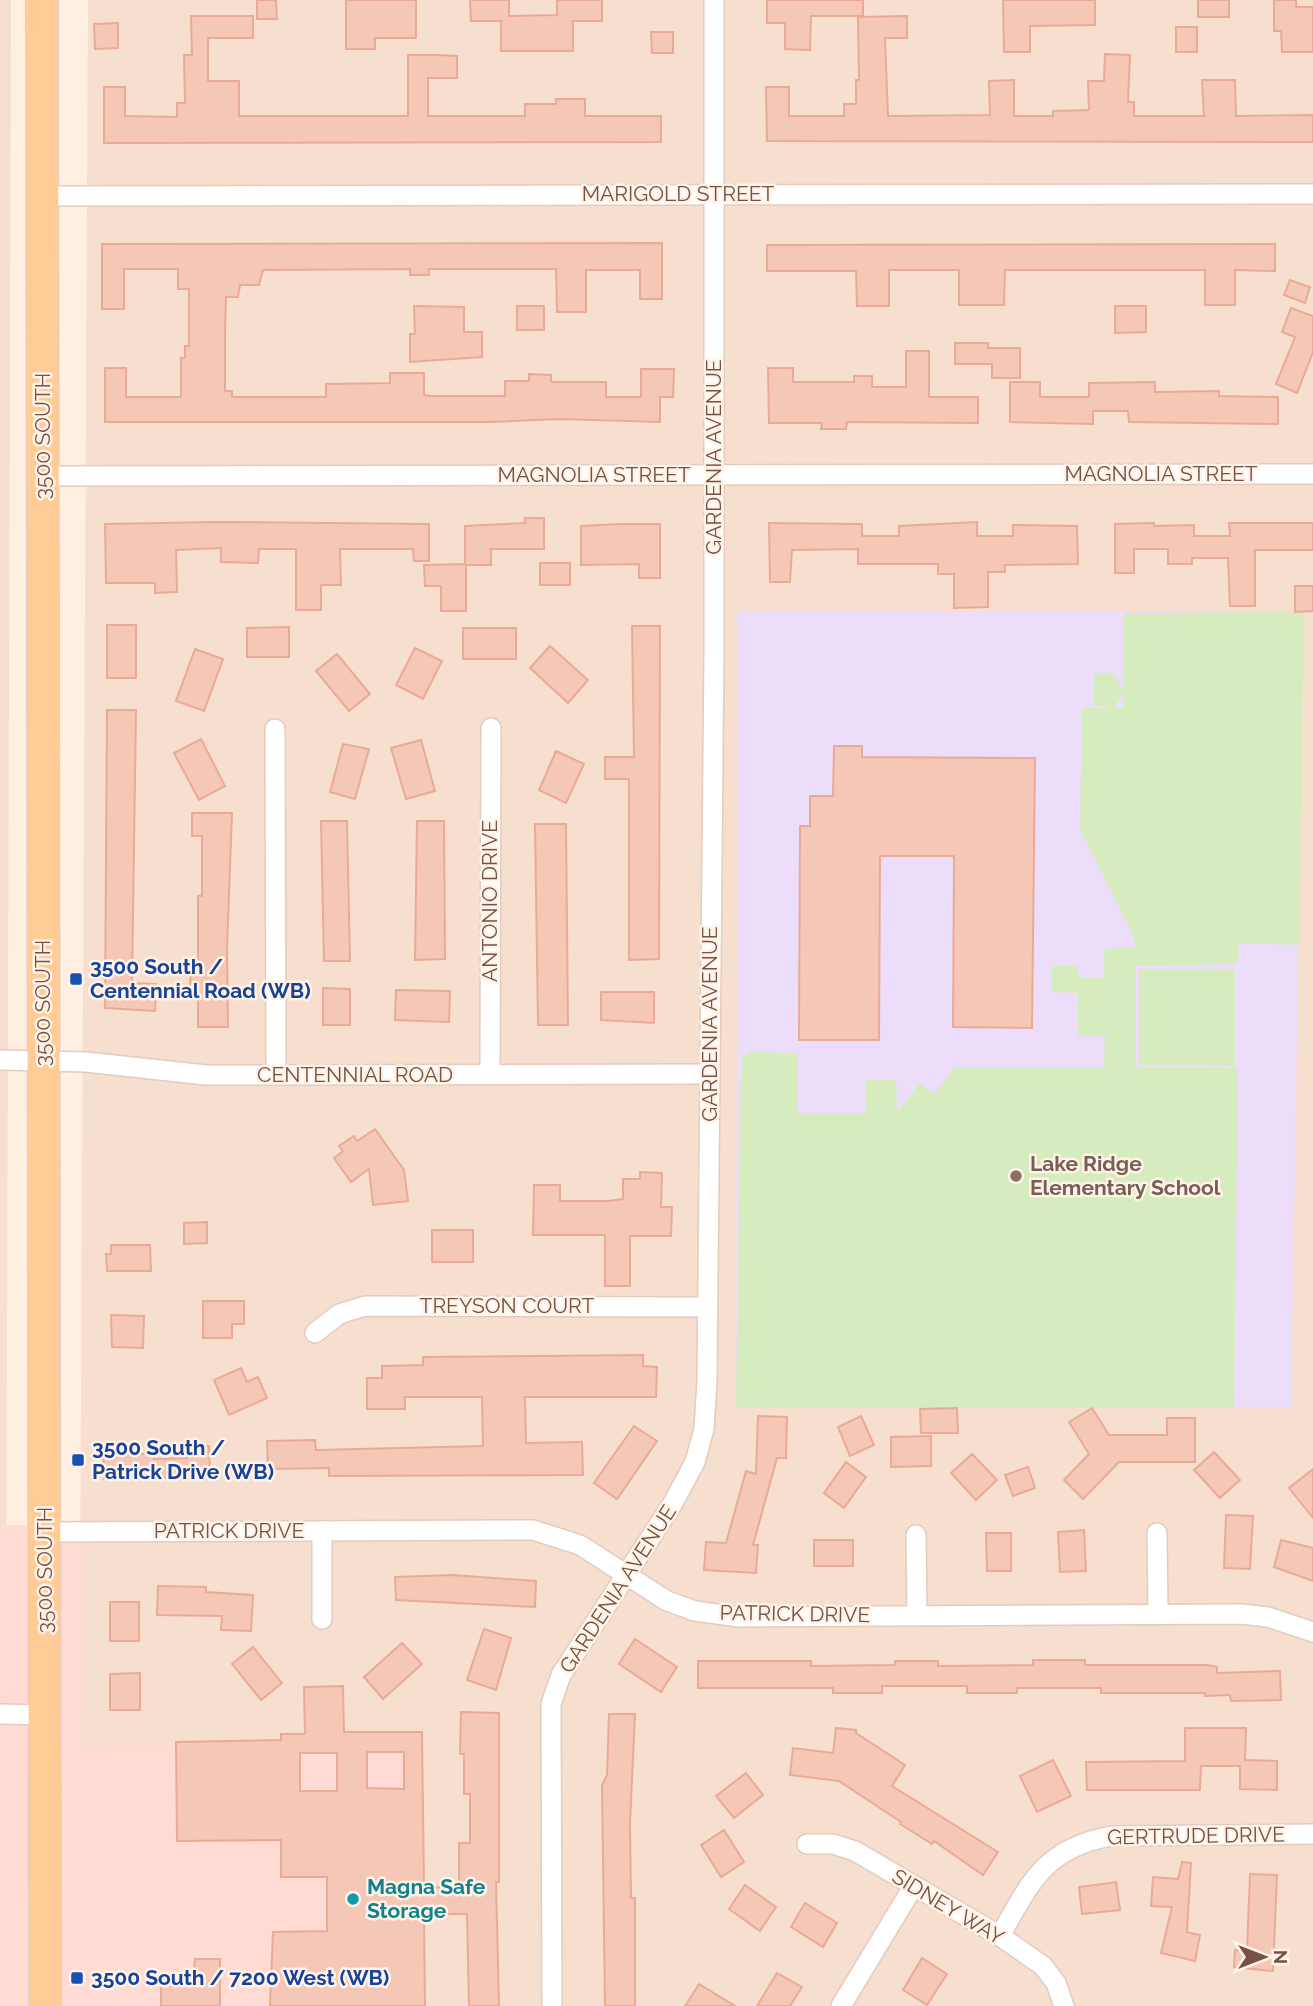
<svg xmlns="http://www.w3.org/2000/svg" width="1313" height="2006" viewBox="0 0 1313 2006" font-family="Raleway,sans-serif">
<rect width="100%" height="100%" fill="#feefe0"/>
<!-- residential -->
<g fill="#f6dfce">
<path d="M0,0h11l-6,2006h-5z"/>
<path d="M88,0h1225v2006h-1235z"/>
</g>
<!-- commercial -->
<path fill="#ffdbd3" d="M0,1525h83l-1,222 341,-11v270h-423z"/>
<!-- education -->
<path fill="#ecddfa" d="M738,612h566l-13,795 -555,1z"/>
<!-- green -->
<g fill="#d6ecbe">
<path d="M1304,612l-5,333 -60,-2 -1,21 -102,2v101l102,1 -4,340h-498l5,-349 8,-7 49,1v60h68v-33h30l1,32 23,-29 14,11 21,-27h149l1,-31h-27v-43l-26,-1v-26h26l1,12h25v-26l3,-4h29l-3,-13 -53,-106 2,-121h41v-13l-9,12 -21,-1v-33h20l10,16 1,-76z"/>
<path d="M1139,969h96v97l-96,-1z"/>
</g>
<!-- building -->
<g fill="#f5c7b6" stroke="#e9ab95" stroke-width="2" fill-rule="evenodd">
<path d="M257,0h19l1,19h-20z"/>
<path d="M346,0h70v38h-41v11h-29z"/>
<path d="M470,0h39v16l48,-1v-15h45v21h-29v30h-72v-30h-30z"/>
<path d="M767,0h96v16h-52l-1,34 -25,-1v-26h-18z"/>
<path d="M1003,0h92v25l-65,1v26h-26z"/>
<rect x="1198" y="0" width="31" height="17"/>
<path d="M1274,0h22v7h17v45h-31l-1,-21h-7z"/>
<path d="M191,16h62v22h-45v43h31v35h169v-61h31l18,1v22h-29v38h97v-12h31v-5h29v17h76v26l-557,1v-56h21v29l52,1v-14h8l-1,-48h8z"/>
<path d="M907,16v22h-22l3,78 102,-1 -1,-34 25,-1v36h39v-5l36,-1 -1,-29h16l1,-27 25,1 -2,47h6v14h70l-2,-36h33l1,36 77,-1v27l-546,-1 -1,-54h23v29h55v-12h12v-24h3l-1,-63z"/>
<path d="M118,23v25l-23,1 -1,-25z"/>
<rect x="1176" y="27" width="21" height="25"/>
<path d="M651,32h22v21h-21z"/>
<path d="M662,243v56h-22v-29h-54v42h-29l-1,-43h-127v6h-19v-6l-147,1 -4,15h-19l-2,12h-12l-1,34v60h7v6h94v-13l64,-1v-10h34v22l5,1h76v-15h24v-7l22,1v7h55v15h35v-28h33l-1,28h-13v25l-101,-3 -69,3h-385v-54h21v29h55v-39h4v-12h4v-57h-11v-20h-54v40h-22v-65z"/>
<path d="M1275,244v27l-40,-1v35h-30v-35h-200l-1,35h-45v-35h-70v36h-32l-1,-35h-89v-26z"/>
<path d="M1290,280l20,7 -5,16 -21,-8z"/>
<path d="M414,306l50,1v25h18v25l-72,5v-28h5z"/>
<rect x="517" y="306" width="27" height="24"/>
<path d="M1115,306h31v26l-31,1z"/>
<path d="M1291,308l22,8v36l-16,41 -21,-9 19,-47 -13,-5z"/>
<path d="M955,343h33v5h32v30h-28v-14h-37z"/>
<path d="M906,351h23v46h49v26l-131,-1 -1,7h-25l1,-6h-53l-1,-55h25v14h61v-6h18v11h34z"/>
<path d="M1010,382h30v15h49v-14l66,-1v10l64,-1v5l59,1v27l-149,-2 -1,-11h-35v13l-83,-2z"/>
<path d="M525,518h19v31h-53v16h-25v46h-25v-25h-16l-1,-21 41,-1v-38l60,-3z"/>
<path d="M219,522l210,2v37h-15l-1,-12h-73l1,36h-20v25h-25v-61h-37l-1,14 -37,-1v-14l-45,2 1,42 -22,1v-10h-49l-1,-59z"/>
<path d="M977,522v14h36v-11l64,1 1,38 -73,1v7h-17v35l-34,1v-34h-16v-10h-80v-15l-66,1 -2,32h-20l-1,-59 93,1v12h37v-10z"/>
<path d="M1154,523v3l40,-1v11h36l-1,-13h84v27h-58v56h-25l-2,-48h-36v6h-24v-15h-34v24h-19v-49z"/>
<path d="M621,524h39v54h-21v-14l-58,1v-39z"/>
<rect x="540" y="563" width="30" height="22"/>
<path d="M1295,586h18v25l-18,1z"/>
<rect x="107" y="625" width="29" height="53"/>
<path d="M632,626h28l-1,333 -30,1v-181h-24v-22h29z"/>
<path d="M289,627v30h-42v-29z"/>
<rect x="463" y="628" width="53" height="31"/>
<path d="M550,646l38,34 -20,23 -38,-35z"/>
<path d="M415,648l27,13 -19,38 -27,-14z"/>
<path d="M195,649l28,10 -19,52 -28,-10z"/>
<path d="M337,654l33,40 -21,17 -33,-40z"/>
<path d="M107,710h29l-4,273 24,1 -1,27 -50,-3z"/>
<path d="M201,739l24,47 -26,14 -25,-47z"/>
<path d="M421,740l14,51 -29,8 -15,-51z"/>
<path d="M343,744l26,5 -14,50 -25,-7z"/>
<path d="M834,746h28v11l173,1 -3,270 -79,-1 1,-171h-74l-1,184h-80l1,-214h10v-30h23z"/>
<path d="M556,751l28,13 -18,39 -27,-13z"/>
<path d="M192,813h40l-5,135 1,79h-30v-38h-8l1,-20h7v-73h4v-60h-10z"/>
<path d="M321,821h26l3,140h-26z"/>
<path d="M417,821h27l1,138 -30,1z"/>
<path d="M535,824h31l2,201h-30z"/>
<path d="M323,988l27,1v36h-27z"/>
<path d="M396,990l54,1 -1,31 -54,-2z"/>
<path d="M601,992h53v31l-53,-3z"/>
<path d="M375,1129l29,41 4,31 -35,4 -4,-36 -18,13 -17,-24 9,-7 -4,-5 15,-10 3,5z"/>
<path d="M640,1172l22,1 -1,34h11l-1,29h-41v50h-25v-51h-72l1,-50h26v16h48l15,-2v-20h17z"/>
<path d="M207,1222v21l-23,1v-21z"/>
<rect x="432" y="1230" width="41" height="32"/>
<path d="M111,1245h39l1,26h-44l-1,-17h5z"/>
<path d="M203,1301h41v23h-12v14h-29z"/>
<path d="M111,1315l33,1 -1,32 -31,-1z"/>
<path d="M643,1355v11l14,1 -1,30h-131l1,46 56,-1 1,33 -254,1v-8l-61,1 -1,-28 48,-1 1,10 167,-4 -1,-49h-77v12h-38v-31h15v-12l41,-1v-8z"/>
<path d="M241,1368l6,14 11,-5 9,21 -38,17 -15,-35z"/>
<path d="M957,1408l1,25h-37l-1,-24z"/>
<path d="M1092,1408l17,27h58v-17h28v44h-76l-36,37 -19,-19 25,-26 -20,-32z"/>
<path d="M758,1416l29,1 -1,41h-9l-24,87h5l-2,28 -52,-3 2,-28 20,1 20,-72 10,3z"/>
<path d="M861,1416l13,29 -24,11 -12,-29z"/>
<path d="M634,1426l23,15 -40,58 -23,-16z"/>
<path d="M931,1436v30l-40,1v-30z"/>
<path d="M209,1446l1,31 -106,2 -1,-30 37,-2v7l14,-1v6l33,-1 -1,-11z"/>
<path d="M1214,1452l26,28 -20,18 -26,-28z"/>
<path d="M972,1454l25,26 -21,20 -25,-27z"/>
<path d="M846,1462l20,15 -22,31 -20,-15z"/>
<path d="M1028,1467l7,21 -22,8 -8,-21z"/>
<path d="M1313,1469v49l-24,-30z"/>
<path d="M1226,1515l27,1 -3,53 -26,-1z"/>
<path d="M1084,1530l2,41 -26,1 -2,-40z"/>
<path d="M986,1533h25v38h-24z"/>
<rect x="814" y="1540" width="39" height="26"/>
<path d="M1281,1540l32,8v33l-39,-14z"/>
<path d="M452,1575l84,6 -1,26 -139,-7 -1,-23z"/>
<path d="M158,1586l48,1v5l47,3 -2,36 -30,-1 1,-14 -65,-1z"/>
<rect x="110" y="1602" width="29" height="39"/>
<path d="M484,1629l27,9 -15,52 -29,-10z"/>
<path d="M635,1639l42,28 -16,25 -42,-28z"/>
<path d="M402,1643l20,21 -39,35 -19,-22z"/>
<path d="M253,1647l29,36 -21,17 -29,-36z"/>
<path d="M1033,1660h52v5h122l10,2v6l63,-2 1,29 -50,1 -1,-6 -25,1v-3h-104v-5h-84v5h-50v-7h-85v7h-49v-5h-135v-27h113v5l84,-1v-4h43v5l95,-1z"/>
<path d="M140,1673v37h-30v-36z"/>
<path d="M343,1686l1,46h78l2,155h35v-44h11v-49h-6v-40h-4l1,-42 38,1v169h-3l3,124h-30l-2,-92h-43l1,92h-155l3,-74 54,-1v-54h-46v-37l-104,1 -1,-99 105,-2v-6h24l-1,-47zM367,1752h37v37l-37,-1zM300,1753h37v38h-37z"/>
<path d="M609,1714h26l-5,109 1,75h4v108h-30l-3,-221 5,-10z"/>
<path d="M836,1728l20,2v3l49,32 -13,21 106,66 -15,23 -49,-34 -2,3 -32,-20 1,-2 -62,-41 -49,-6 3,-27 40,5z"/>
<path d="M1185,1728h61l-1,32 32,1v29l-37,-1v-23h-39l-1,24h-113l-1,-28 99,-1z"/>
<path d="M1053,1760l18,36 -34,16 -17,-36z"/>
<path d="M746,1773l17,22 -29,23 -18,-22z"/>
<path d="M724,1830l20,32 -23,15 -20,-32z"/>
<path d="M1182,1862l9,1 -4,69 13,3 -5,26 -34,-8 11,-46 -21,-1 2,-29 25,2z"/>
<path d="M1250,1874l27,1 -4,96 -39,-4 1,-17 12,1z"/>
<path d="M1116,1882l4,28 -38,4 -3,-27z"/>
<path d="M745,1885l31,22 -16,24 -31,-22z"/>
<path d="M805,1903l32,20 -14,24 -32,-20z"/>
<path d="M922,1958l25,16 -20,31 -24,-15z"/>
<path d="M195,1959h25v47h-59v-30l33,-1z"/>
<path d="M777,1973l25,14 -12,19h-33z"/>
<path d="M699,1984l36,22h-50z"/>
</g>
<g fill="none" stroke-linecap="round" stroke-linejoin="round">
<defs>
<g id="minor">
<path d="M42,196l1271,-2"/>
<path d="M43,476l1270,-2"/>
<path d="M275,729l1,346"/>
<path d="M0,1060l86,2 120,13 504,-1"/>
<path d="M490,1074l1,-346"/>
<path d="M315,1333l24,-19 26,-8 342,1"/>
<path d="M322,1531v88"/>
<path d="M44,1532l489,-2 47,15 87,56 28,10 44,6 502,-3 27,3 45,15"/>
<path d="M1157,1533l1,81"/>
<path d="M916,1535l1,80"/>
<path d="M0,1714l45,1"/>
<path d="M807,1844h26l22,7 145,85 43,30 13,17 8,23"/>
<path d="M1000,1936c30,-54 46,-89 112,-100l201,-2"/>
<path d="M552,2006l-1,-302 10,-29 112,-172 22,-41 9,-33 3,-48 7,-729v-652"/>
<path d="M841,2006l72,-119"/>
</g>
<path id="primary" d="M42,0l3,2006"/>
</defs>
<!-- minor casing -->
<use href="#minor" stroke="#e4cbbe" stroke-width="22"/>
<!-- primary casing -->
<use href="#primary" stroke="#dbd2cf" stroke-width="34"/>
<!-- minor -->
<use href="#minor" stroke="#fff" stroke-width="19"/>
<!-- primary -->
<use href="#primary" stroke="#ffcb96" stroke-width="32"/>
</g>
<!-- markers -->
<g fill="#1a4fb4" stroke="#fff3e8" stroke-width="2.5">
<rect x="69" y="972" width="14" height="14" rx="3.5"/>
<rect x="71" y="1453" width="14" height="14" rx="3.5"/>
<rect x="70" y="1971" width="14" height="14" rx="3.5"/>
</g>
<circle fill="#8d6e63" stroke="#fff3e8" stroke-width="2.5" cx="1016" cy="1176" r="7"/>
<circle fill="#0f9aa8" stroke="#fff3e8" stroke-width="2.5" cx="353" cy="1899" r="7"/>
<g text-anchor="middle" stroke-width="5" stroke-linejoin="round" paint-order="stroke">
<!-- street labels -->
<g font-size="21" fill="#765146" stroke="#fff3e8">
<text x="678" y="201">MARIGOLD STREET</text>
<text transform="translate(43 436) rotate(-90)" y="7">3500 SOUTH</text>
<text transform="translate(714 457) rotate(-90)" y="7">GARDENIA AVENUE</text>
<text x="1161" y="481">MAGNOLIA STREET</text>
<text x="594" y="482">MAGNOLIA STREET</text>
<text transform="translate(490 901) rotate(-90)" y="7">ANTONIO DRIVE</text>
<text transform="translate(43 1003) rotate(-90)" y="7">3500 SOUTH</text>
<text transform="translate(710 1024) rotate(-90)" y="7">GARDENIA AVENUE</text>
<text x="355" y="1082">CENTENNIAL ROAD</text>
<text x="507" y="1313">TREYSON COURT</text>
<text x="229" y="1538">PATRICK DRIVE</text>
<text transform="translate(45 1570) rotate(-90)" y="7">3500 SOUTH</text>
<text transform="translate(618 1589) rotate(-57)" y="7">GARDENIA AVENUE</text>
<text transform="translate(795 1614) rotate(1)" y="7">PATRICK DRIVE</text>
<text transform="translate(1196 1836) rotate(-1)" y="7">GERTRUDE DRIVE</text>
<text transform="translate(948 1907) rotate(31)" y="7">SIDNEY WAY</text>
</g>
<!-- transit labels -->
<g font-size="21" font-weight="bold" fill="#164399" stroke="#fff3e8" text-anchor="start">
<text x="90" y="974">3500 South /<tspan x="90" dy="24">Centennial Road (WB)</tspan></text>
<text x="92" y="1455">3500 South /<tspan x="92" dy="24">Patrick Drive (WB)</tspan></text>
<text x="91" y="1985">3500 South / 7200 West (WB)</text>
</g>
<!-- education labels -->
<g font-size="21" font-weight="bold" fill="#785e54" stroke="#fff3e8" text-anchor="start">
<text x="1030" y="1171">Lake Ridge<tspan x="1030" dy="24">Elementary School</tspan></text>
</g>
<!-- culture labels -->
<g font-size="21" font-weight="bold" fill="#0d838f" stroke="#fff3e8" text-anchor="start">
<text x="367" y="1894">Magna Safe<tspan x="367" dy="24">Storage</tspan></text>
</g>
</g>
<!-- north arrow -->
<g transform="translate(1264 1957) rotate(90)" stroke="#fff3e8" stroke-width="5" paint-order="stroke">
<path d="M0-5L12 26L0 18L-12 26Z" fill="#765146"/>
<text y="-10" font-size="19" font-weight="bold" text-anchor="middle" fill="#765146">N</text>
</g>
</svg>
